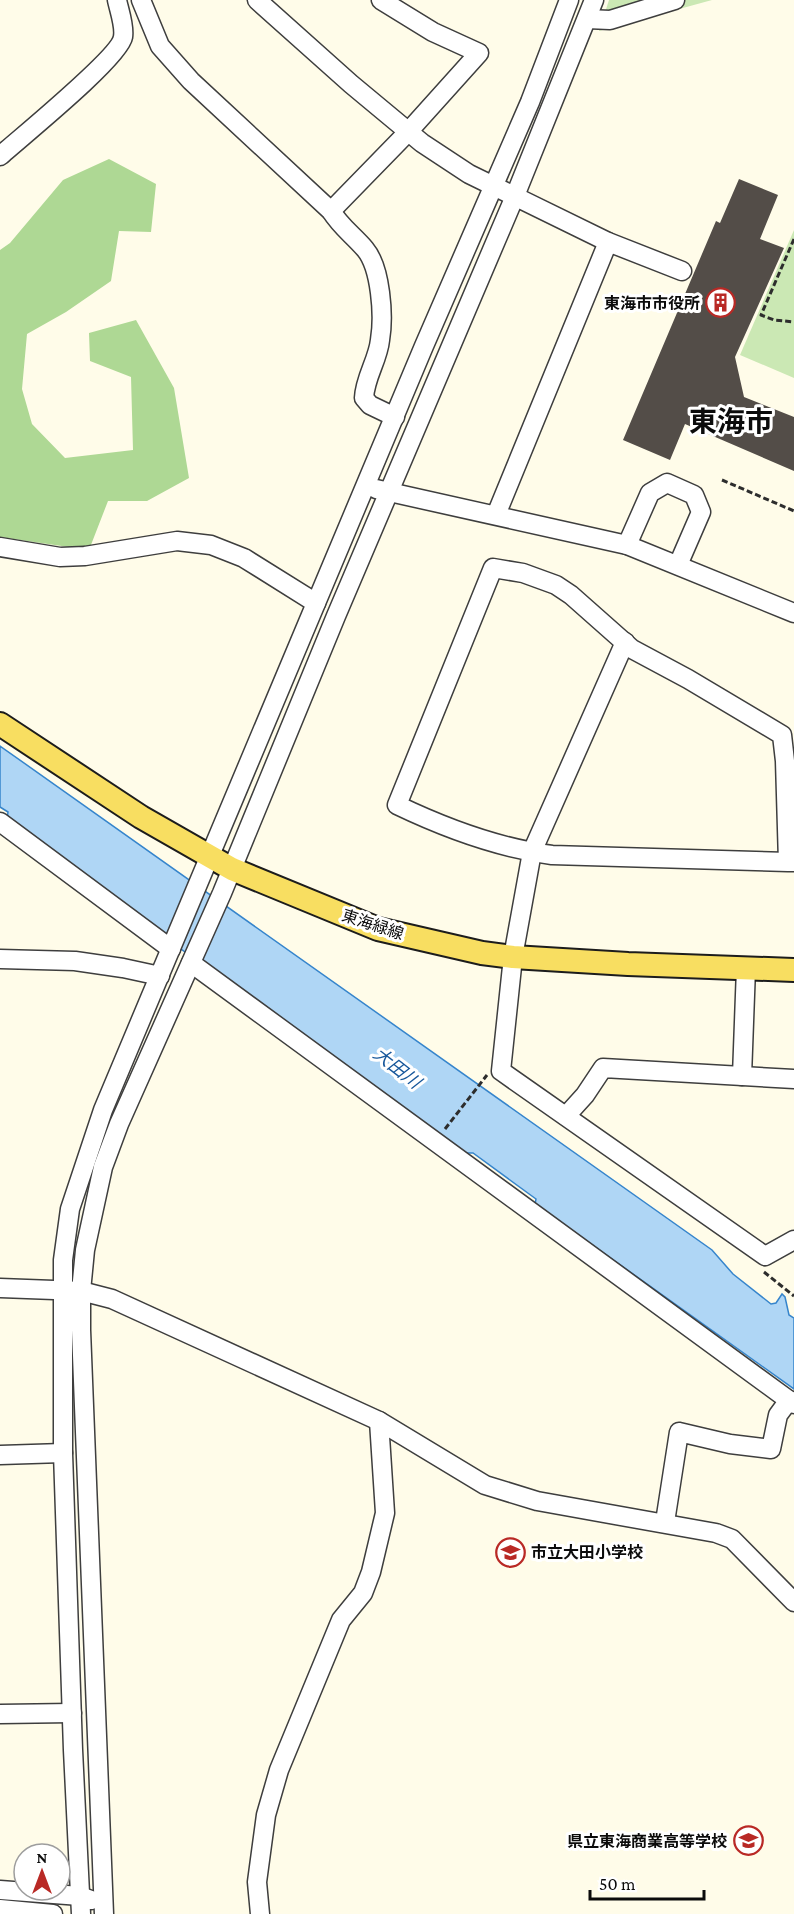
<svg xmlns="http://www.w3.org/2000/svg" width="794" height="1914" viewBox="0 0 794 1914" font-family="'Crimson Pro','Noto Sans JP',serif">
<rect width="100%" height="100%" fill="#fffce9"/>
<!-- green -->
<g fill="#cbe8b4">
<path d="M609,0h103l-113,31z"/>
<path d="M794,230v148l-54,-23z"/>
</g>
<!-- forest -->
<path fill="#aed894" d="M109,159l47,25 -5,48 -32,-1 -8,50 -45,31 -39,22 -5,55 10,35 33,34 68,-8 -2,-73 -41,-16 -1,-28 47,-13 38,68 15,90 -42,23h-39l-19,49 -89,-13v-287l10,-7 53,-63z"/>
<!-- water -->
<path fill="#afd6f5" stroke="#3685cc" stroke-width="1.5" d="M0,746l712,504 21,24 38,30 5,-1 6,-9 3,3 4,18 5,3v71l-259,-185 1,-5 -63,-46h-7l-341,-244 -118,-89 1,-8 -8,-5z"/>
<!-- building -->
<path fill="#534d48" d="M739,179l39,16 -18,44 24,9 -49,109 9,40 50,20v54l-109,-47 -15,36 -47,-20 93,-219 4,2z"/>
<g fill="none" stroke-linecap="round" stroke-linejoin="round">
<defs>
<g id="minor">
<path d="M141,0l19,46 31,35 140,130c10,16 22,24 34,38 16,19 19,67 15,91 -2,20 -15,37 -16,58l6,7 25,12"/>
<path d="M257,0l94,84 71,59 47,31 139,68 74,29"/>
<path d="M587,19l23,1 65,-20"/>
<path d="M0,156c20,-18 120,-99 123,-119 2,-11 -4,-27 -6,-37"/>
<path d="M331,211l77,-79 71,-79 -46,-21 -52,-32"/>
<path d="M376,489l251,56 167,68"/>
<path d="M496,515l112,-273"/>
<path d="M627,545l23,-52 17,-10 27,12 7,17 -23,53"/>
<path d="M0,547l60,10 25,-1 92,-15 34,4 33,13 72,45"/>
<path d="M625,642l-93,210 -19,105 -12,114 264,185 29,-16"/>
<path d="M0,822l171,127"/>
<path d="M788,862l-3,-101 -3,-26 -94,-56 -56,-30 -61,-54 -15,-10 -33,-12 -30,-5 -96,237c48,23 102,43 155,50l236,7h6"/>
<path d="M0,959l75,2 48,7 37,8"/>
<path d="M191,963l603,441"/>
<path d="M742,1076l4,-108"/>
<path d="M566,1116l19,-21 18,-27 191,11"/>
<path d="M0,1288l81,3 31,8 267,122 106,64 52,16 179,32 16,6 62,63"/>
<path d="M0,1455l63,-2"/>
<path d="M665,1522l14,-90 51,12 41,5 7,-34 11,-15"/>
<path d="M0,1714l72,-1"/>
<path d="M0,1890l80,6 11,4"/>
<path d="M0,1909l53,5"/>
<path d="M81,1914l-8,-164 -10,-297v-193l7,-51 33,-99 321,-764 106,-244 39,-102"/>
<path d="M104,1914l-23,-584v-39l4,-41 18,-83 16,-43 103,-231 114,-277 179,-420 79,-196"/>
<path d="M260,1914l-3,-32 9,-67 13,-45 62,-150 22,-27 8,-21 14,-59 -6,-92"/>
</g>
<path id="major" d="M0,724l141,93 91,52 146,60 104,24 31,4 115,7 166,6"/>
</defs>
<!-- minor casing -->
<use href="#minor" stroke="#3e3e3e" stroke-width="21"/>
<!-- major casing -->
<use href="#major" stroke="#1c1c1c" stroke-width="26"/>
<!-- path -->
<g stroke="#2d2d2d" stroke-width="3" stroke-dasharray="6 3" stroke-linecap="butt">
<path d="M794,239l-33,76 13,5 20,2"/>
<path d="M722,480l72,31"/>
<path d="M445,1129l42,-54"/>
<path d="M764,1272l30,24"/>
</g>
<!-- minor -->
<use href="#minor" stroke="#fff" stroke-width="18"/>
<!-- major -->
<use href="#major" stroke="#f8de61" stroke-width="22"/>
</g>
<!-- icons -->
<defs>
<symbol id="building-ring" viewBox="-11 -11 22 22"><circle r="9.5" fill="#fff" stroke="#b92925" stroke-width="1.5"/><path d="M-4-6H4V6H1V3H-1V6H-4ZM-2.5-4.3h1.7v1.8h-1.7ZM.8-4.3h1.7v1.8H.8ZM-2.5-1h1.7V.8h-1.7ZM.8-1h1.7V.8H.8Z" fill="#b92925"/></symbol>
<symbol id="school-ring" viewBox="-11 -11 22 22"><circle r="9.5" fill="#fff" stroke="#b92925" stroke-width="1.5"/><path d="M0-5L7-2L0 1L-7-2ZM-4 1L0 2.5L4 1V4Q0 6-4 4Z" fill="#b92925"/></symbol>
</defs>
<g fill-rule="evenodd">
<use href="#building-ring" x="704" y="286" width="33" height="33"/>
<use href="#school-ring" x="494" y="1536" width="33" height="33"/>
<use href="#school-ring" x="732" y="1824" width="33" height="33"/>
</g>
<g text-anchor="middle" stroke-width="6" stroke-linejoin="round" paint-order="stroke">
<!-- poi labels -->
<g font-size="16" font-weight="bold" fill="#0b0b0b" stroke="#fff" text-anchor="end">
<text x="700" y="309">東海市市役所</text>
<text x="531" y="1558" text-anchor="start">市立大田小学校</text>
<text x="727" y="1847">県立東海商業高等学校</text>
</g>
<!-- street labels -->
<g font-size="16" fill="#0b0b0b" stroke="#fff">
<text transform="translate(373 924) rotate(18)" y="6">東海緑線</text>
</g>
<!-- water labels -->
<g font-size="18" font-style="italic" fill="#16579b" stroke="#fff">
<text transform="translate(397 1068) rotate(38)" y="6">大田川</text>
</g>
<!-- town labels -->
<g font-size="28" font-weight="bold" fill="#0b0b0b" stroke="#fff">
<text x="731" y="431">東海市</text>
</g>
</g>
<!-- north arrow -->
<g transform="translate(42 1872)"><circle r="28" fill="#ffffff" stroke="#9d9d9d" stroke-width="1.5"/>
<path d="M0-4.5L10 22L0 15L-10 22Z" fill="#b92925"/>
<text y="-9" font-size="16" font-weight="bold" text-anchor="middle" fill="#0b0b0b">N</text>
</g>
<!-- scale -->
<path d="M590 1890v9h114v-9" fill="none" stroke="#0b0b0b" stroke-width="3"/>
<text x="599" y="1890" font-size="18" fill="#0b0b0b" stroke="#ffffff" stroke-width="4.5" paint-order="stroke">50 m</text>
</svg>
